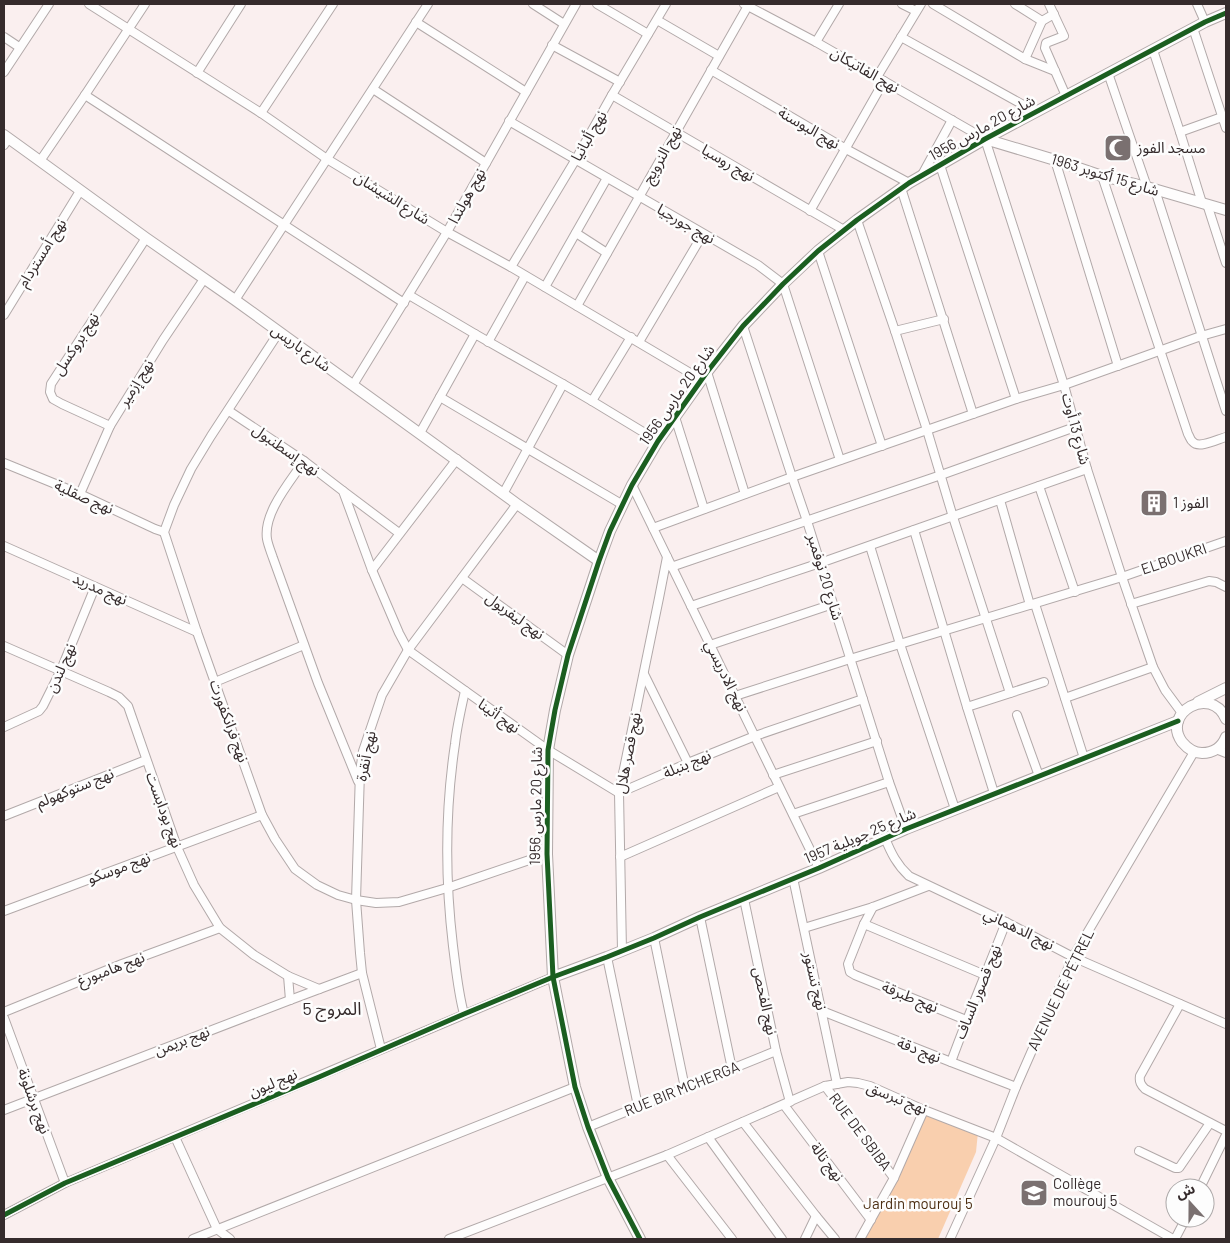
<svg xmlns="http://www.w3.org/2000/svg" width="1230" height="1243" viewBox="0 0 1230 1243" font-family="Barlow,'Noto Sans Arabic',sans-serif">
<rect width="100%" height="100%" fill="#faefef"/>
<!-- green -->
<path fill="#f9cfae" d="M928,1112l50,20 -2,20 -38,87h-75z"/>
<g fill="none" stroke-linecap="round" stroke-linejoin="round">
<defs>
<g id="minor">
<path d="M89,4l172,109 66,46 120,73 64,35 191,113"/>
<path d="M533,4l31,20"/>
<path d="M597,4l51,30"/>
<path d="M744,4l72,38 169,97 79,246 23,84 35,108 31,90 12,23 17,23"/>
<path d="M902,4l14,7"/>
<path d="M933,4l92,55 30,12"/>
<path d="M1015,4l27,17"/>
<path d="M1049,4l15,32 -18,7 -1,5 21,48"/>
<path d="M1197,4l8,18"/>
<path d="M657,20l62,36"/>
<path d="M416,22l110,70"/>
<path d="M1193,28l33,100"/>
<path d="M4,37l15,10"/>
<path d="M901,37l135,75"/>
<path d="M816,42l23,-38"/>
<path d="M552,45l68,37"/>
<path d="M1153,50l27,82 22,71"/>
<path d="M1025,59l17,-38 12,-7"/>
<path d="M711,70l135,79 63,34"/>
<path d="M4,72l45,-68"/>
<path d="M197,73l44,-69"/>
<path d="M1108,73l39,114"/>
<path d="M877,77l44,-73"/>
<path d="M373,89l113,74"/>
<path d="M85,95l319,208"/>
<path d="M612,95l232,135"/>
<path d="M261,113l72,-109"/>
<path d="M509,121l249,144 25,19 57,176"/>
<path d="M1180,132l42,-15"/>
<path d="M4,145l4,-6"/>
<path d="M1055,160l63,206"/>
<path d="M40,161l45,-66 60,-91"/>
<path d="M940,165l76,234"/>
<path d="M922,175l30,-55"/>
<path d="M1102,176l86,258c2,3 2,6 5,8 6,7 25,-3 33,-5"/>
<path d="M901,188l72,226"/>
<path d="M1155,190l71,221"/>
<path d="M1207,204l19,59"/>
<path d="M810,211l74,-130"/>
<path d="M857,220l38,111 32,99 26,87 57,176"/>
<path d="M576,233l31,20"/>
<path d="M818,251l64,195"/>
<path d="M511,267l65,-108 36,-64 54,-91"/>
<path d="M545,287l62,-109"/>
<path d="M409,295l66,39"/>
<path d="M235,300l193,-296"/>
<path d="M577,306l172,-302"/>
<path d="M4,315l76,-124"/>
<path d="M743,326l49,151 15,44 82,261 17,47"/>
<path d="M895,331l49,-12"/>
<path d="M279,332l-68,104 -20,33 -17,36 -10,27 33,100 65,183 13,24 20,30 22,16 21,10 18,5 20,3 23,-1 48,-14 100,-34"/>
<path d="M488,342l37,-66"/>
<path d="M639,342l64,-108"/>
<path d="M707,372l38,122"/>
<path d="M353,385l94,-153 129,-228"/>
<path d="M440,397l183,108"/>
<path d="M592,401l39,-64"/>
<path d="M229,411l75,50 39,30 29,79 27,63 9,17 140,100 71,43 69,-30 67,-27 108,-37"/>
<path d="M675,417l29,92"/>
<path d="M110,426l-48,-22 -9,-5 -3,-7 1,-8 95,-146"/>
<path d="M420,433l55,-99 88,50"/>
<path d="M304,461c-14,21 -41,52 -37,78 1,6 4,13 6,19l45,125 40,98"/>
<path d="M4,463l76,31 75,35 9,3"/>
<path d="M632,485l187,383"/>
<path d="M1039,486l36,106"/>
<path d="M343,491l56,42"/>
<path d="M80,494l30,-68 53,-86 41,-61"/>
<path d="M503,494l60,-110 29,17 66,40"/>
<path d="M1000,500l30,105"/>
<path d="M653,528l139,-51 224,-78 48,-14 137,-49 25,-7"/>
<path d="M914,530l53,177 27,86"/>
<path d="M4,546l193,86"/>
<path d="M870,546l30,98 55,165"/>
<path d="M671,567l270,-92 134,-48"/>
<path d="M372,570l85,-111"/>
<path d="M462,578l106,77"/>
<path d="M1035,604l49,154"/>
<path d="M1131,604l78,-23 7,1 10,5"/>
<path d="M691,606l129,-43 267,-94"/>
<path d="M710,645l123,-41"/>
<path d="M4,646l105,46 10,5 9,9 49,141 17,38 26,43 34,27 34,21 31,13"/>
<path d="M644,674l44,89"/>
<path d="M215,682l89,-37"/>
<path d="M735,696l115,-37 272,-82 104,-36"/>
<path d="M1065,698l88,-31"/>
<path d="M967,707l77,-25"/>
<path d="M1017,715l22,61"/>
<path d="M4,727l35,-16 4,-5 18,-36 34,-83"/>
<path d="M1216,749l10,4"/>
<path d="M773,775l104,-34"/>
<path d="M793,814l96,-32"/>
<path d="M4,816l142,-56"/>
<path d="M885,838c6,15 12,27 24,38l97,46 67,35 153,67"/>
<path d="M620,857l159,-70"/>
<path d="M793,878l44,206"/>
<path d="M744,899l32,152 14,51"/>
<path d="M873,907l-9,17 -16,40 2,8 5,3 111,45"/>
<path d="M4,911l258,-96"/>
<path d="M700,917l32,152"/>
<path d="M864,924l121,51"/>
<path d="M804,928l69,-21 55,-21"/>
<path d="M654,938l31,150"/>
<path d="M622,951l-3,-158 40,-195 8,-41"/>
<path d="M607,957l31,149"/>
<path d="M288,976l2,24"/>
<path d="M1180,1004l-40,72c-1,6 1,9 5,13l81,42"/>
<path d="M822,1011l129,51 65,25"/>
<path d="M4,1012l118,-48 98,-36"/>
<path d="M464,1014c-6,-22 -8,-45 -11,-68 -8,-67 -8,-135 2,-202 2,-18 6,-35 10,-53"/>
<path d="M4,1018l61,165"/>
<path d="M381,1049l-19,-76 -2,-20 -4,-53 4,-128 3,-21 19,-56 26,-45 109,-146"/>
<path d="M951,1062c17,-47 37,-93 55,-140"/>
<path d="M825,1086l69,92"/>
<path d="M784,1105l87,115"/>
<path d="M4,1110l286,-110 72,-27"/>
<path d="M743,1122l73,94 19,23"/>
<path d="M588,1127l188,-76"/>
<path d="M175,1137l42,92 13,10"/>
<path d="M708,1137l74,102"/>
<path d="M1139,1151l36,17h4l31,-45"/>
<path d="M667,1155l65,84"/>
<path d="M1200,1188l26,-53"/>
<path d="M4,1215l61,-32 488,-206"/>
<path d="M193,1239l382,-152"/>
<path d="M449,1239l218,-84 158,-69 23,-4 10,1 12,3 54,24 72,28 177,101"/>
<path d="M805,1239l11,-23"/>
<path d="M860,1239l34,-61 30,-68"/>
<path d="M950,1239l46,-101 20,-51 57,-130 121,-205"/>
<path d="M1175,1239l11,-21"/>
</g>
<g id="tertiary">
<path d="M4,135l36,26 106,77 89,62 282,204 82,57"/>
<path d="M985,139l70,21 47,16 45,11 79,23"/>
<path d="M1198,702l28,-14"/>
<path d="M1226,719c-15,-35 -65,-6 -44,23 5,6 12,11 20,11 11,0 20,-6 24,-16"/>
<path d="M553,977l54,-20 47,-19 46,-21 119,-49 87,-39 272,-108"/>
<path d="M640,1239l-32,-61 -20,-51 -13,-40 -22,-110 -6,-123 1,-104 7,-40 13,-55 31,-94 11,-30 22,-46 26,-44 49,-69 36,-46 40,-42 35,-33 39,-31 52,-37 76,-44 220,-117 21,-9"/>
</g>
</defs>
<!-- minor casing -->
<use href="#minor" stroke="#b2a9a9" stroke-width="10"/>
<!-- tertiary casing -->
<use href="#tertiary" stroke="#b2a9a9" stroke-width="12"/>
<!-- minor -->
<use href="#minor" stroke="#fefdfd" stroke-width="8"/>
<!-- tertiary -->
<use href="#tertiary" stroke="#fefdfd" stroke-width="10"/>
<defs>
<g id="cycleway">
<path d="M4,1215l61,-32 254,-106 145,-63 89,-37 54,-20 47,-19 46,-21 119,-49 87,-39 272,-108"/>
<path d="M640,1239l-32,-61 -20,-51 -13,-40 -22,-110 -6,-123 1,-104 7,-40 13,-55 31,-94 11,-30 22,-46 26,-44 49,-69 36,-46 40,-42 35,-33 39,-31 52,-37 76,-44 220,-117 21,-9"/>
</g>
</defs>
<!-- cycleway casing -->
<use href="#cycleway" stroke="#fdfdfd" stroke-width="8"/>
<!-- cycleway -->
<use href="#cycleway" stroke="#1b5e20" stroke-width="5"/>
</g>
<!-- icons -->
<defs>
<symbol id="mosque-square" viewBox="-11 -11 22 22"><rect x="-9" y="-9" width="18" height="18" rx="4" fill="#7a7070" stroke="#fdfdfd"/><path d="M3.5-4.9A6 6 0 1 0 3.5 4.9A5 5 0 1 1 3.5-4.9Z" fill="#fff"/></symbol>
<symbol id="building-square" viewBox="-11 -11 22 22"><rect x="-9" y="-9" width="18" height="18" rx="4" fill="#7a7070" stroke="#fdfdfd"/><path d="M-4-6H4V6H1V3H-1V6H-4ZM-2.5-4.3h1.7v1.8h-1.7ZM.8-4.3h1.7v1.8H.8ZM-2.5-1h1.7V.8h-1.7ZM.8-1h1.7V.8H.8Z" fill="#fff"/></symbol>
<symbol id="school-square" viewBox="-11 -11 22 22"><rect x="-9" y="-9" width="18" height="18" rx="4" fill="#7a7070" stroke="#fdfdfd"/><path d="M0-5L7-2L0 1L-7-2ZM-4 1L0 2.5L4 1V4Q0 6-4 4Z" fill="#fff"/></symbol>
</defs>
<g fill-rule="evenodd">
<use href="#mosque-square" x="1102" y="132" width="32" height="32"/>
<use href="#building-square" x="1138" y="487" width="32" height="32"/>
<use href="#school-square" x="1018" y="1177" width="32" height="32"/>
</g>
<g text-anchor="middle" stroke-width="5" stroke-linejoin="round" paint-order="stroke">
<!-- street labels -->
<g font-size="15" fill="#352b2c" stroke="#fdfdfd">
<text transform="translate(865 70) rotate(30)" y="5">نهج الفاتيكان</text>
<text transform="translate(809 128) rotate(30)" y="5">نهج البوسنة</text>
<text transform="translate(982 128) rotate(-29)" y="5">شارع 20 مارس 1956</text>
<text transform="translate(589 136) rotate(-60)" y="5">نهج ألبانيا</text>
<text transform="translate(662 155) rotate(-61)" y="5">نهج النرويج</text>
<text transform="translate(728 163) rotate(30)" y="5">نهج روسيا</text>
<text transform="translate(1105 175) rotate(17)" y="5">شارع 15 أكتوبر 1963</text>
<text transform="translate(467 196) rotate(-61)" y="5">نهج هولندا</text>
<text transform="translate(392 198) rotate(32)" y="5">شارع الشيشان</text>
<text transform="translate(686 224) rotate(30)" y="5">نهج جورجيا</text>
<text transform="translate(42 253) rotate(-58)" y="5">نهج أمستردام</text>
<text transform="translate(76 344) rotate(-57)" y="5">نهج بروكسل</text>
<text transform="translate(301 348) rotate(36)" y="5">شارع باريس</text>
<text transform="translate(136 383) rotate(-58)" y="5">نهج إزمير</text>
<text transform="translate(677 395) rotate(-55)" y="5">شارع 20 مارس 1956</text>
<text transform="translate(1076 429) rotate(75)" y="5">شارع 13 أوت</text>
<text transform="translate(286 450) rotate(35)" y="5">نهج إسطنبول</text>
<text transform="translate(84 497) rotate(24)" y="5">نهج صقلية</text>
<text transform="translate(1174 559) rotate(-19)" y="5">ELBOUKRI</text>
<text transform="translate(825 577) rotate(73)" y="5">شارع 20 نوفمبر</text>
<text transform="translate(100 589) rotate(24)" y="5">نهج مدريد</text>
<text transform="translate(515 616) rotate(36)" y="5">نهج ليفربول</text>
<text transform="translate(61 668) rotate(-66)" y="5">نهج لندن</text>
<text transform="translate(726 676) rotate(64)" y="5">نهج الادريسي</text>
<text transform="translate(499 716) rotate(35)" y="5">نهج أثينا</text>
<text transform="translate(229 721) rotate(70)" y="5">نهج فرانكفورت</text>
<text transform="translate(628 753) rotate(-79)" y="5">نهج قصر هلال</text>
<text transform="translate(366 756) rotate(-79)" y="5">نهج أنقرة</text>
<text transform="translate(687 764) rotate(-23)" y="5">نهج بنبلة</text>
<text transform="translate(75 788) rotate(-22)" y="5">نهج ستوكهولم</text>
<text transform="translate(536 806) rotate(-89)" y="5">شارع 20 مارس 1956</text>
<text transform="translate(164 810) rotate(70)" y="5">نهج بودابست</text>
<text transform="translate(860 836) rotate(-23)" y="5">شارع 25 جويلية 1957</text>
<text transform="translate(119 868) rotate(-20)" y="5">نهج موسكو</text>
<text transform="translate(1019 929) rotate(26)" y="5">نهج الدهماني</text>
<text transform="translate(111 969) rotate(-21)" y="5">نهج هامبورغ</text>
<text transform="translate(815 981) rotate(77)" y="5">نهج تستور</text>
<text transform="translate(1061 990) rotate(-64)" y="5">AVENUE DE PÉTREL</text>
<text transform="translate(978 992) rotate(-68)" y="5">نهج قصور الساف</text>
<text transform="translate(910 997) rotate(22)" y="5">نهج طبرقة</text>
<text transform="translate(765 1001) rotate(78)" y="5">نهج الفحص</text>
<text transform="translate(182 1041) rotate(-21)" y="5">نهج بريمن</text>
<text transform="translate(919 1050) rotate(21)" y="5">نهج دقة</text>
<text transform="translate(273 1083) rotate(-23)" y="5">نهج ليون</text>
<text transform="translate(682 1089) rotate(-22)" y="5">RUE BIR MCHERGA</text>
<text transform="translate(897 1098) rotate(22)" y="5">نهج تبرسق</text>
<text transform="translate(34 1101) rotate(70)" y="5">نهج برشلونة</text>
<text transform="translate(860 1132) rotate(53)" y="5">RUE DE SBIBA</text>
<text transform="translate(827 1162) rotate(53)" y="5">نهج تالة</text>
</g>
<!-- poi labels -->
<g font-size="15" fill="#352b2c" stroke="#fdfdfd" text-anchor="start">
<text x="1137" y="153">مسجد الفوز</text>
<text x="1173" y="508">الفوز 1</text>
<text x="1053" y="1189">Collège<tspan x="1053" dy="17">mourouj 5</tspan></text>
</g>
<!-- park labels -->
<g font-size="15" fill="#4d2f13" stroke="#fdfdfd">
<text x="918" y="1209">Jardin mourouj 5</text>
</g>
<!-- quarter labels -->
<g font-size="18" fill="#352b2c" stroke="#fdfdfd">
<text x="332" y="1015">المروج 5</text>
</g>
</g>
<!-- border -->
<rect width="1230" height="1243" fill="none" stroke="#352b2c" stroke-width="10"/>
<!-- north arrow -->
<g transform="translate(1190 1203) rotate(339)"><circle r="24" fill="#fdfdfd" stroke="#ada9a9"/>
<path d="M0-4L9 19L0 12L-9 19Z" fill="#7a7070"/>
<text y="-8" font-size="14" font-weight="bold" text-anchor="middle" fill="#352b2c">ش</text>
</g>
</svg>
